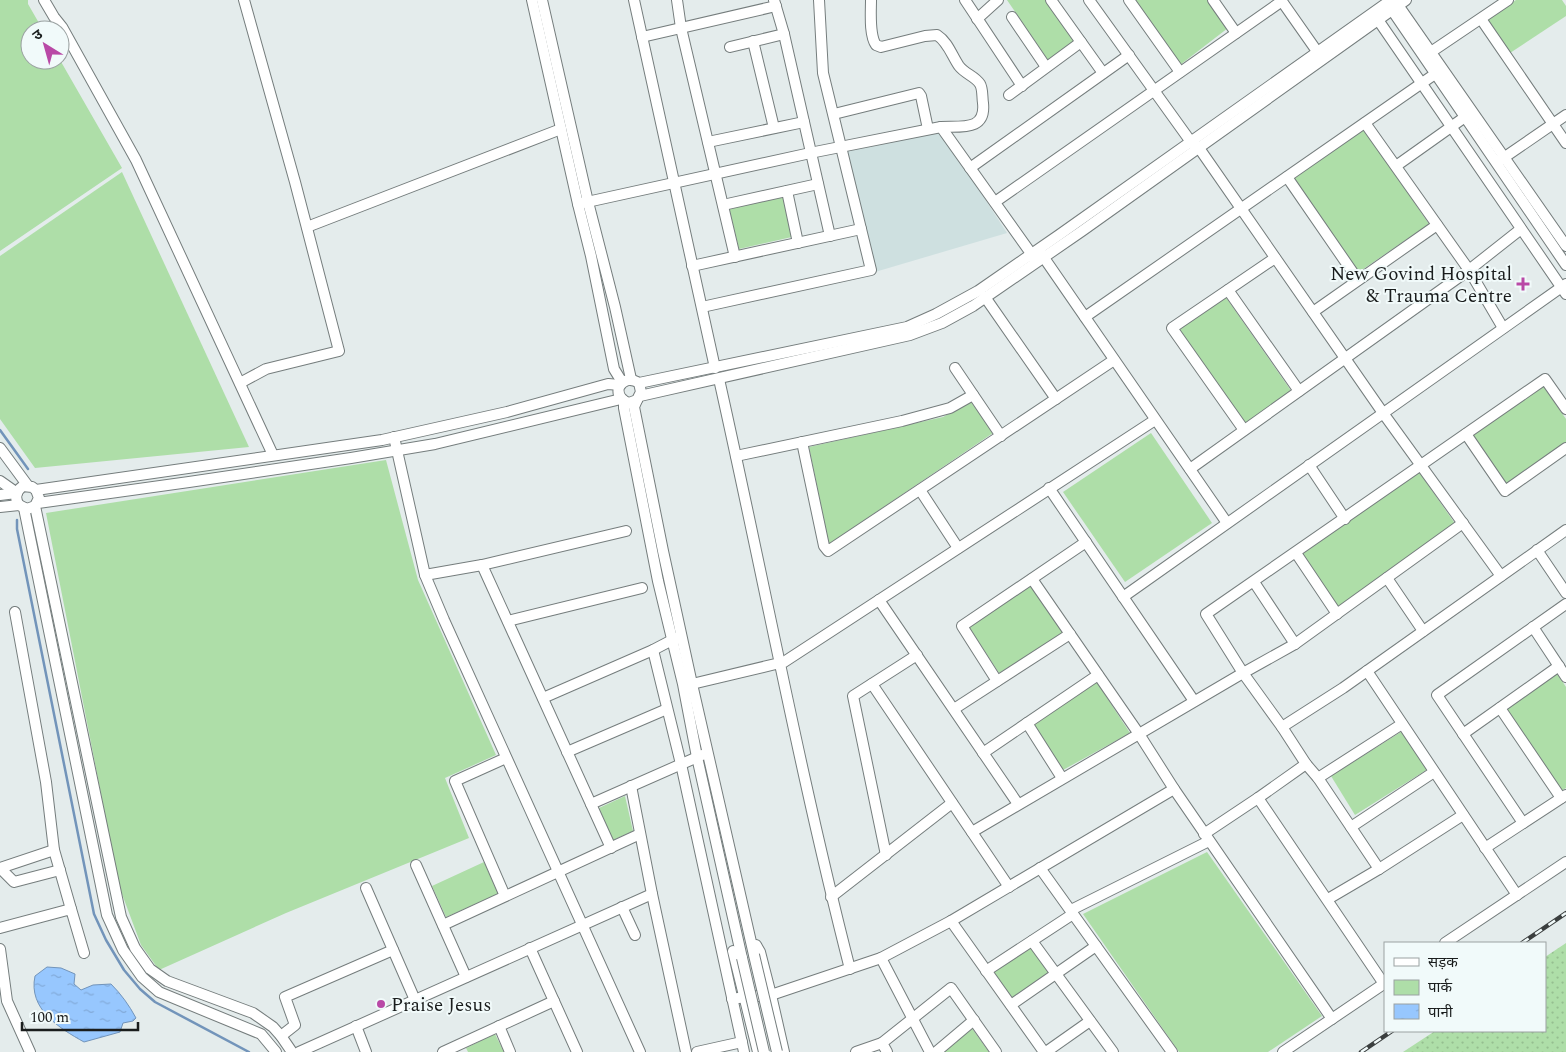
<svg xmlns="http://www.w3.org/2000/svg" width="1566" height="1052" viewBox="0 0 1566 1052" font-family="Spectral,'Noto Sans Devanagari',serif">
<defs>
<pattern id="grass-dots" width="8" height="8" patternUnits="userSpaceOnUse" patternTransform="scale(1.25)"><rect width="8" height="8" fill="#aedea8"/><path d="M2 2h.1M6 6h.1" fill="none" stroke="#95be90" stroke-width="1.8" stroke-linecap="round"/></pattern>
<pattern id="water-ripples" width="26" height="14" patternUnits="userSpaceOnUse" patternTransform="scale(1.25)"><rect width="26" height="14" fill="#97c7fe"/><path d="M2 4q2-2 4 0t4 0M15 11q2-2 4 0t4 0" fill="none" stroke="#82aad9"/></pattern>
</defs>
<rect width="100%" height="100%" fill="#e4ecec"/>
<!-- built -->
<path fill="#cee0e0" d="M940,130l67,103 -132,39 -28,-123z"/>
<!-- grass -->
<path fill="url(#grass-dots)" d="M1566,943v109h-163l32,-21h110v-74z"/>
<!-- park -->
<g fill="#aedea8">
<path d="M0,0h28v4l15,26h-13v30h30l62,108 -122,83z"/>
<path d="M1007,0h40l30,42 -27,21z"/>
<path d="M1135,0h74l19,28 -48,37z"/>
<path d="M1516,0h46l4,6v10l-56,37 -23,-34z"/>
<path d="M1364,129l65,95 -70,48 -65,-94z"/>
<path d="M122,172l127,275 -214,21 -35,-49v-163z"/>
<path d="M783,195l9,42 -53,12 -10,-41z"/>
<path d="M1225,296l67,96 -46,33 -67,-96z"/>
<path d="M1543,386l23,33v26l-60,42 -35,-51z"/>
<path d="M971,402l22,31 -164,111 -20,-97 134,-30z"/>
<path d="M1151,433l61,90 -87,59 -62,-90z"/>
<path d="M386,460l32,120 78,175 -51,23 24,60 -183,75 -127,57 -18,-25 -22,-59 -73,-373z"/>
<path d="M1419,472l37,53 -118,83 -37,-53z"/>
<path d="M1031,585l33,49 -65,39 -30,-46z"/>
<path d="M1557,673l9,14v101l-5,3 -56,-83z"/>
<path d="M1096,681l34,52 -67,37 -29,-45z"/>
<path d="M1404,730l24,39 -73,46 -24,-39z"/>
<path d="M625,796l8,35 -20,9 -14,-32z"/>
<path d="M1207,852l115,164 -54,36h-89l-96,-138z"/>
<path d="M484,862l14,32 -52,23 -14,-31z"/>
<path d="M1035,942l22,31 -44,30 -21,-32z"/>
<path d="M971,1027l18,25h-47z"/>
<path d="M495,1034l9,18h-36l-2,-4z"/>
</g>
<!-- water -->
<path fill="url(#water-ripples)" stroke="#7294ba" d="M47,967l14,1 14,6 -1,10 7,6 12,-5 18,-1c10,10 18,21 25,34l-3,3 -10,2 -3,9 -36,10c-25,-14 -56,-33 -49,-66z"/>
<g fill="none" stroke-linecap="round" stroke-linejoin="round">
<!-- stream -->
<g stroke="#7294ba" stroke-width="2.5">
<path d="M0,430l28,39"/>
<path d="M17,520v9l77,385 12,26 18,30 16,19 15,13 94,50"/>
</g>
<defs>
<g id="minor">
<path d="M44,0l10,17 8,10 74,133 137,295"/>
<path d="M532,0l46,204 13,52 23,113 8,13"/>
<path d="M542,0l46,202 27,105 16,72"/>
<path d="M634,0l81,368"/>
<path d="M677,0l4,28 54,229"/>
<path d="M774,0l10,34 46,202"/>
<path d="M871,0c0,12 -2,35 5,45l5,2 44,-11 12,-1c11,7 15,21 22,31 6,8 16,10 21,18 3,5 2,13 3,19 3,28 -21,23 -42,24"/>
<path d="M965,0l57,86"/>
<path d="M1051,0l52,73"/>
<path d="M1089,0l102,142 8,6 184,265 118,163"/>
<path d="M1129,0l51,72"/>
<path d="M1213,0l23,33"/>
<path d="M1281,0l40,57"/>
<path d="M1393,2l5,3 168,241"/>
<path d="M1390,4l2,6 174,255"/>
<path d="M1374,14l192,280"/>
<path d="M1012,17l34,50"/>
<path d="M977,19l21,-19"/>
<path d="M1481,19l85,124"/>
<path d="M642,37l134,-31"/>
<path d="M753,41l21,87"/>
<path d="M730,47l54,-13"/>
<path d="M1431,52l77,-52"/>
<path d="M1009,95l72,-53"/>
<path d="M834,114l85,-21 2,3 7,33"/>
<path d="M1365,123l104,147 34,58"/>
<path d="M708,142l96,-20"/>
<path d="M1499,161l67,-46"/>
<path d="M1396,166l69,-49"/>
<path d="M970,168l159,-113"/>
<path d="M1287,177l71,103"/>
<path d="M787,191l11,52"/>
<path d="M995,202l287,-201"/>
<path d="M578,204l237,-52 126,-25 94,132"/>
<path d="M723,205l95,-21"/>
<path d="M307,227l254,-98"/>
<path d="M1040,252l187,271"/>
<path d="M692,266l169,-37"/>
<path d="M1228,290l71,101"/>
<path d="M985,297l71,102"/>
<path d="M702,307l169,-37 -48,-197 -4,-73"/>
<path d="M1313,312l124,-87"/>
<path d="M1085,317l350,-243"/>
<path d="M955,368l46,68"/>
<path d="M719,379c44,197 81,395 131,590"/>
<path d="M240,383l26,-14 73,-18 -44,-169 -51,-182"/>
<path d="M639,383l2,9 -4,8 -8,3c-8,-3 -12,-8 -10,-16 5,-8 12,-9 20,-4l268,-56 29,-13 42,-23 81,-56 332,-235"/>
<path d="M640,396l270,-61 32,-12 31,-17 109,-75 324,-231"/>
<path d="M637,400l-3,7 29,144 29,133 62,271"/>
<path d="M624,401v7l34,173 25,103 14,73 45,201"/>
<path d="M1244,430l-72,-102 103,-70"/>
<path d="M1466,434l39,57 61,-43"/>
<path d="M394,437l31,138 19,45 196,432"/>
<path d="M802,442l22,104 4,5 286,-191"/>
<path d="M0,448l28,38"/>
<path d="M736,456l166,-35 48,-13 23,-13"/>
<path d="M1309,465l36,54"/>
<path d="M1190,469l279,-199 52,-41"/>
<path d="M0,481l17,12"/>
<path d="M1049,488l145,213"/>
<path d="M36,490l3,8 -4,8 -8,3 -8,-4c-5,-7 -3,-14 4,-19l9,1 4,3 346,-50 125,-28 101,-28 12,1"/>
<path d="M920,490l38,58"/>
<path d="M0,495l16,-2"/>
<path d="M38,503l151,-21 162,-24 84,-14 186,-45"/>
<path d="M35,506l86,411 14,31 15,21 17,12 86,32 20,14 8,9 11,16"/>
<path d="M0,507l19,-2"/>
<path d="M24,508l83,407 16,35 19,27 17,15 102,42 15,18"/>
<path d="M1537,550l29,43"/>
<path d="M1296,553l41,61"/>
<path d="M482,565l129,283"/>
<path d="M425,575l57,-10 144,-34"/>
<path d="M1387,578l36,53"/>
<path d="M1254,582l41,62"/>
<path d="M1123,597l443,-313"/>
<path d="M879,600l139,204"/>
<path d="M15,612l31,170 8,68 17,59"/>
<path d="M508,621l134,-33"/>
<path d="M1533,627l33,50"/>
<path d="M653,650l28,114 63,288"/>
<path d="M1367,671l150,224"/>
<path d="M997,681l-35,-55 124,-84"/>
<path d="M692,684l92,-22 371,-242"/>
<path d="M872,684l137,203"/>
<path d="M543,698l110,-48 23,-12"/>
<path d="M1500,708l61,90"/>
<path d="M954,709l116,-75"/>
<path d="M1027,723l35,55"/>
<path d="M1282,727l61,-39 223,-158"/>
<path d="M1463,734l96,-68"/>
<path d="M567,752l100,-43"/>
<path d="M983,753l115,-78"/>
<path d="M1318,778l84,-54"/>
<path d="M631,786l21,108 34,158"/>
<path d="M1174,789l158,230"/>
<path d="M1258,798l126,186"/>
<path d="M591,804l111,-49"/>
<path d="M1523,823l-86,-128 129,-91"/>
<path d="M1351,827l83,-55"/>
<path d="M972,832l271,-159 52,-29 168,-121"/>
<path d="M1204,834l54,-36 48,-34"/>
<path d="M1485,848l81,-53"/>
<path d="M886,855l-33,-159 64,-41"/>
<path d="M416,865l50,112"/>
<path d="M0,868l14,14 46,-12"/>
<path d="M0,868l54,-18"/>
<path d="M1040,868l132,184"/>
<path d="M1379,869l-61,-91 -12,-14 -24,-37 -39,-54 -37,-59 339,-235 21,30"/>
<path d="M366,888l49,112"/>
<path d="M505,896l-50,-115 51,-23"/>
<path d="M831,897l121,-94"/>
<path d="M1328,899l51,-30 84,-54"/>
<path d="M622,907l13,28"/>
<path d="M1071,910l138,-69"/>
<path d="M951,921l93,131"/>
<path d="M443,925l197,-91"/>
<path d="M0,928l71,-19 13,44"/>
<path d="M1032,941l81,111"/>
<path d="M1445,943l121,-81"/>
<path d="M756,945l4,7 11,43 13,57"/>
<path d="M530,948l47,104"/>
<path d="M0,949l7,52 23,51"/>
<path d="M733,951l25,101"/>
<path d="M881,958l49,94"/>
<path d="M986,971l87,-57"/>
<path d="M732,999l13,-2 26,-2 110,-37 70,-37 223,-132 -35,-55 -107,-155"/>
<path d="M1011,1005l85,-59"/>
<path d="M356,1026l10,26"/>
<path d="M499,1026l11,26"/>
<path d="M281,1036l14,-11 -10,-28 108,-47"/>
<path d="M299,1052l353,-158"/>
<path d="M443,1052l111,-51"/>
<path d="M697,1052l45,-10"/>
<path d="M856,1052l26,-9"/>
<path d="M887,1052l-5,-9 69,-55 45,64"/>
<path d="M936,1052l38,-32"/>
<path d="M1046,1052l44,-31"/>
<path d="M1283,1052l102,-69"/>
</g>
</defs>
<!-- minor casing -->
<use href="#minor" stroke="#757d7d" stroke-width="12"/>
<!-- minor -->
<use href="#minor" stroke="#fff" stroke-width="10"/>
<defs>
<g id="rail">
<path d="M1522,943l44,-30"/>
<path d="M1361,1052l31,-21"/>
</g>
</defs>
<!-- rail casing -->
<use href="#rail" stroke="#3b3f3f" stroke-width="4.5"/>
<!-- rail -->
<use href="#rail" stroke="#f1fafa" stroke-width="2.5" stroke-dasharray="8" stroke-linecap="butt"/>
<defs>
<g id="minor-bridge">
<path d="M754,955l23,97"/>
<path d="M742,958l22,94"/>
</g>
</defs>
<!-- minor-bridge casing -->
<use href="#minor-bridge" stroke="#757d7d" stroke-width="12" stroke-linecap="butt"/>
<!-- minor-bridge -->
<use href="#minor-bridge" stroke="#fff" stroke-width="10"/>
</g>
<!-- markers -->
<g fill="#b949a6" stroke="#f1fafa" stroke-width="2">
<path d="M1520.5 276.5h5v5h5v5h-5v5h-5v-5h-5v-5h5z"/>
<circle cx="381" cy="1004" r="5"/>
</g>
<g text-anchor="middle" stroke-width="4" stroke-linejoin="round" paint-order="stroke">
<!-- poi labels -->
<g font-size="19" fill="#1a1d1d" stroke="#f1fafa" text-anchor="end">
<text x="1512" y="280">New Govind Hospital<tspan x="1512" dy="22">&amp; Trauma Centre</tspan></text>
<text x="391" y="1011" text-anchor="start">Praise Jesus</text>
</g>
</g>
<!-- legend -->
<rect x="1384" y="942" width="162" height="90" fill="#f1fafa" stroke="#9ba2a2"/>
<rect x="1394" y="958" width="25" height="8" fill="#ffffff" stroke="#9ba2a2"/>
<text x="1428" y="967" font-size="15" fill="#1a1d1d">सड़क</text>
<rect x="1394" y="980" width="25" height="15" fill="#aedea8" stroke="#9ba2a2"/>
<text x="1428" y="992" font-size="15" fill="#1a1d1d">पार्क</text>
<rect x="1394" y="1004" width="25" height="15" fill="url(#water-ripples)" stroke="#9ba2a2"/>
<text x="1428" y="1017" font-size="15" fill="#1a1d1d">पानी</text>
<!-- north arrow -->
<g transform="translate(45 45) rotate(323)"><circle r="24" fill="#f1fafa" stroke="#9ba2a2"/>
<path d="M0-4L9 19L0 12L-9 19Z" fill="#b949a6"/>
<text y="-8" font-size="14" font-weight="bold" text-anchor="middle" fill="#1a1d1d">उ</text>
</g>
<!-- scale -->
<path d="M22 1022v8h116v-8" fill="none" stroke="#1a1d1d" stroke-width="2.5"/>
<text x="30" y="1022" font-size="15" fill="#1a1d1d" stroke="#f1fafa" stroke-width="4" paint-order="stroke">100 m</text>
</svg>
